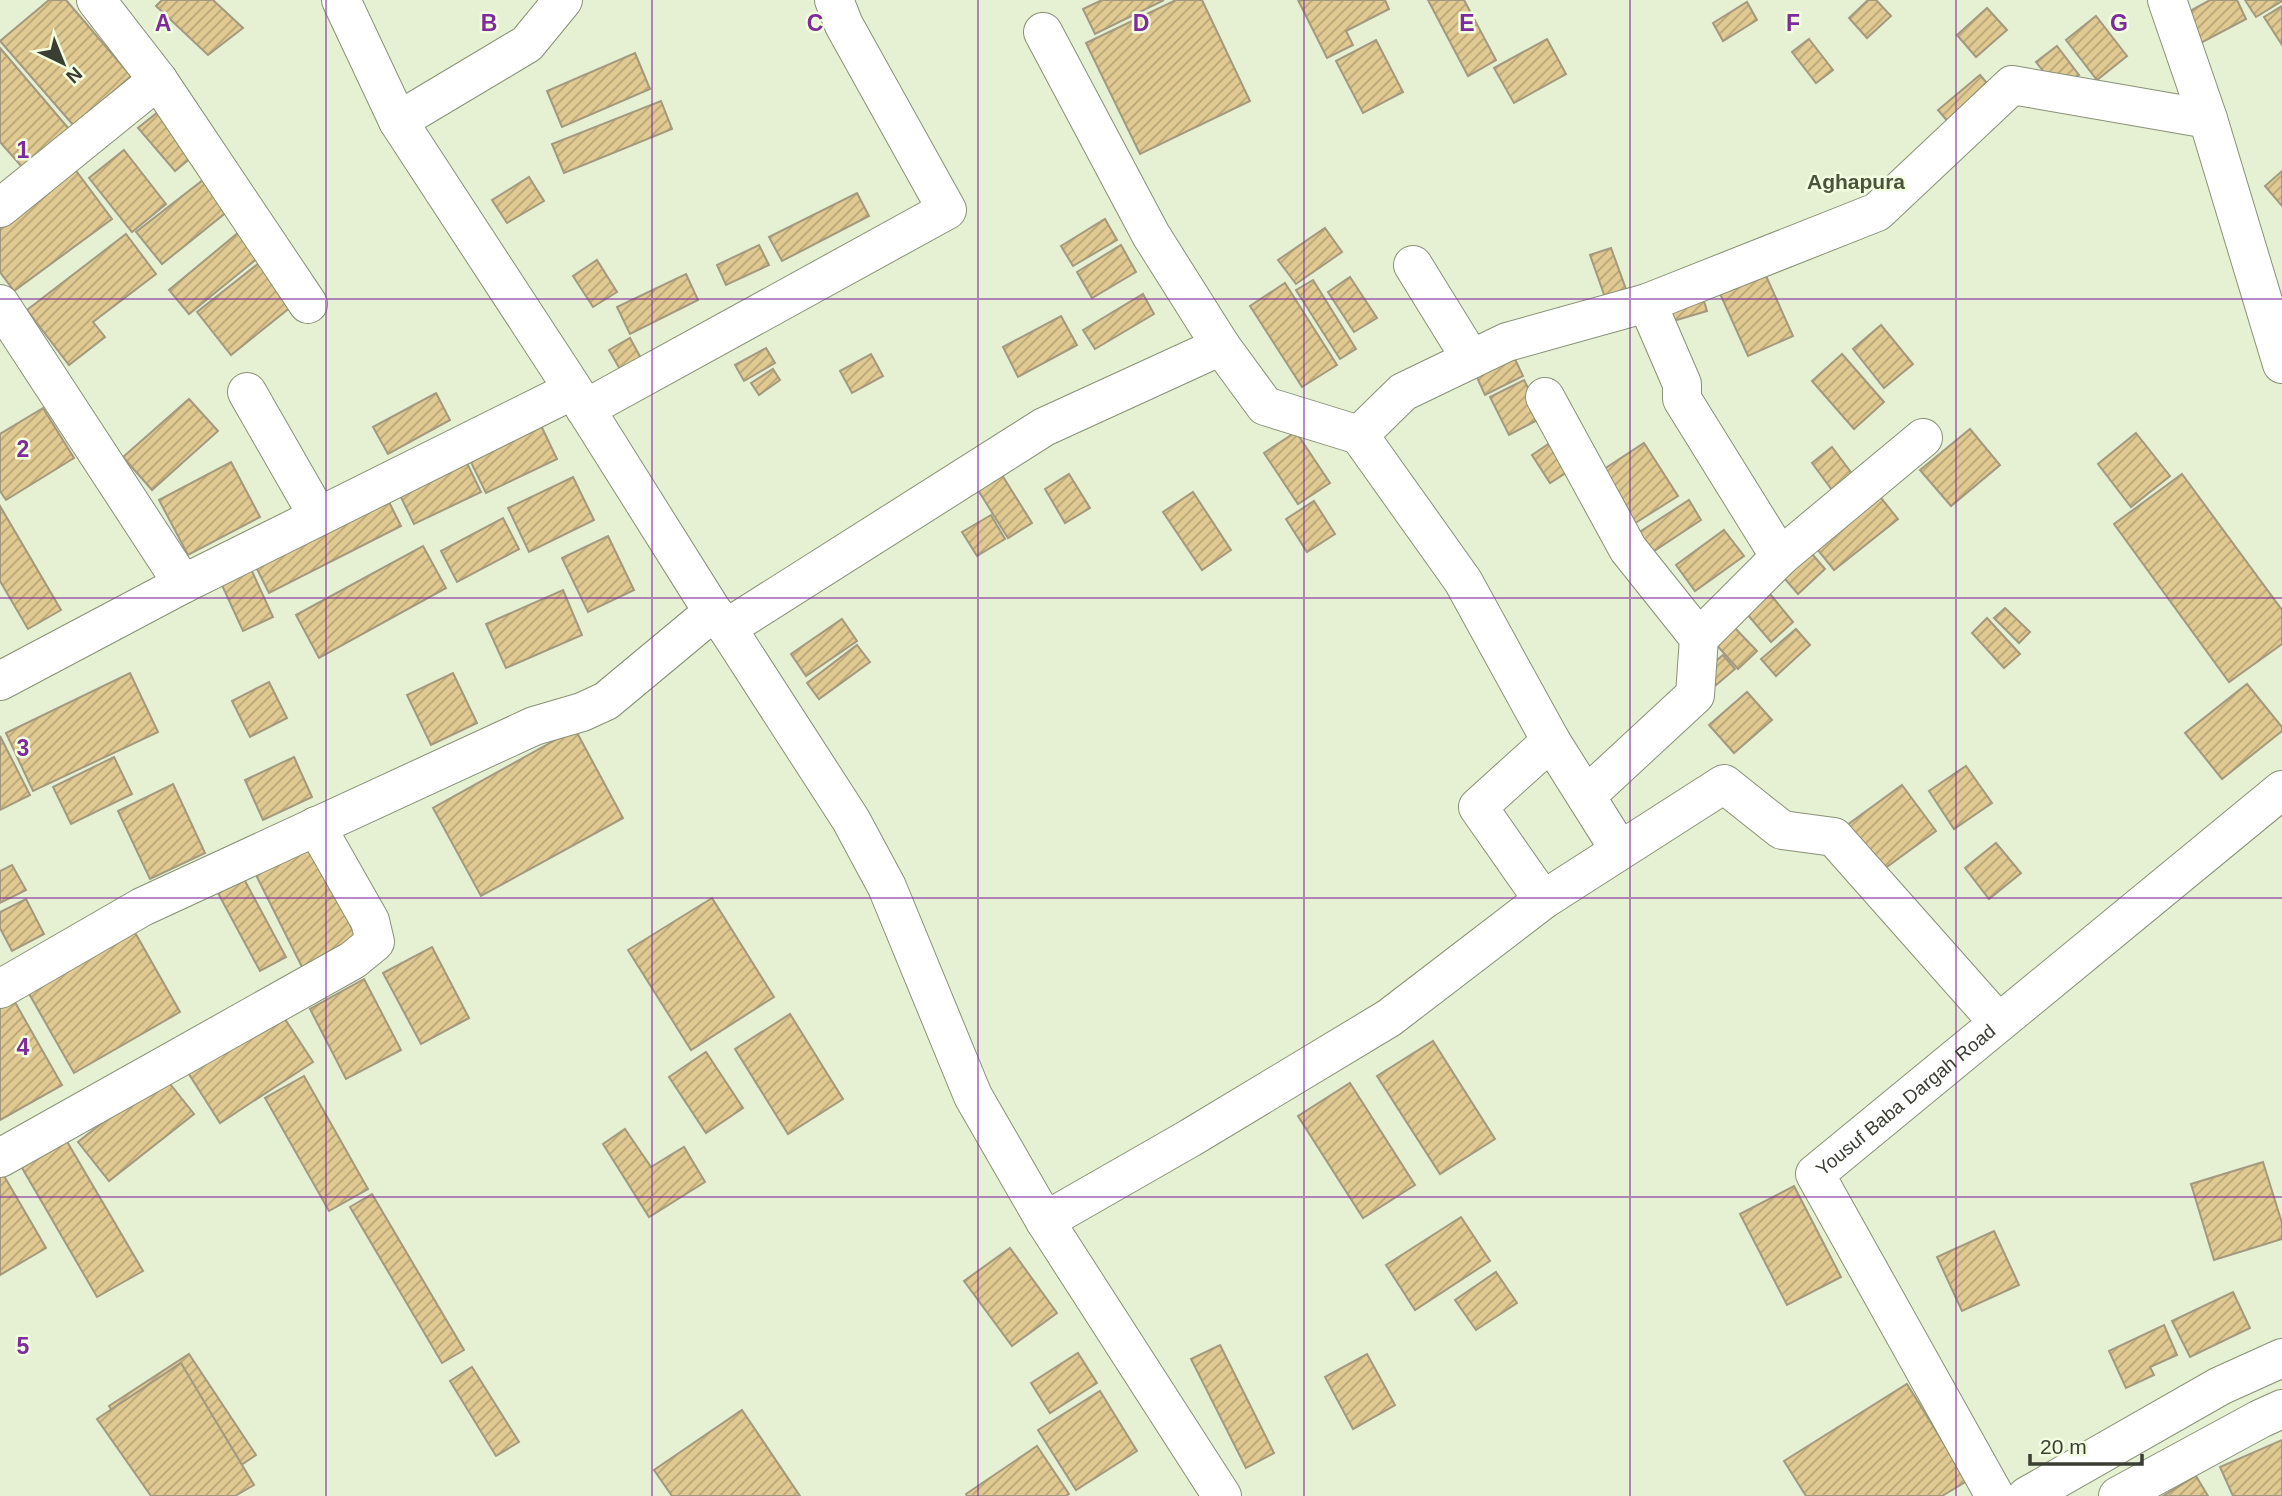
<svg xmlns="http://www.w3.org/2000/svg" width="2282" height="1496" viewBox="0 0 2282 1496" font-family="Arial,sans-serif">
<defs>
<pattern id="building-hatch" width="6" height="6" patternUnits="userSpaceOnUse" patternTransform="scale(1.75)"><rect width="6" height="6" fill="#e1ca91"/><path d="M-1 1l2-2M0 6l6-6M5 7l2-2" fill="none" stroke="#b7a577"/></pattern>
</defs>
<rect width="100%" height="100%" fill="#e6f0d3"/>
<!-- building -->
<g fill="url(#building-hatch)" stroke="#a3997e" stroke-width="2">
<path d="M49,0h17l65,76 -57,50 -74,-85z"/>
<path d="M162,0h51l30,28 -35,27 -52,-49z"/>
<path d="M1102,0h62l-69,34 -12,-25z"/>
<path d="M1176,0h26l48,101 -110,53 -54,-111z"/>
<path d="M1298,0h87l4,9 -43,22 7,14 -26,13z"/>
<path d="M1428,0h36l32,60 -28,16z"/>
<path d="M1868,0h8l15,16 -24,22 -18,-20z"/>
<path d="M2210,0h27l9,19 -49,26 -16,-29z"/>
<path d="M2245,0h37v1l-26,16z"/>
<path d="M1747,2l10,18 -34,21 -10,-18z"/>
<path d="M2282,6v39l-18,-28z"/>
<path d="M1987,8l20,22 -31,27 -19,-22z"/>
<path d="M2096,16l31,40 -30,24 -31,-40z"/>
<path d="M1547,39l19,35 -52,29 -20,-35z"/>
<path d="M1809,39l24,31 -17,13 -24,-31z"/>
<path d="M1376,40l27,52 -40,21 -27,-52z"/>
<path d="M2057,46l22,29 -21,15 -22,-28z"/>
<path d="M0,48l69,81 -46,39 -23,-26z"/>
<path d="M635,53l15,36 -88,38 -15,-36z"/>
<path d="M1980,75l18,21 -42,35 -18,-21z"/>
<path d="M661,101l11,28 -108,44 -12,-29z"/>
<path d="M163,108l36,43 -24,20 -37,-43z"/>
<path d="M124,150l42,54 -34,28 -43,-54z"/>
<path d="M74,168l38,51 -98,72 -14,-19v-49z"/>
<path d="M2282,171v35l-17,-20z"/>
<path d="M529,177l15,24 -37,22 -15,-23z"/>
<path d="M203,180l25,31 -66,53 -26,-32z"/>
<path d="M857,193l12,23 -87,45 -13,-24z"/>
<path d="M1105,219l12,21 -44,26 -12,-20z"/>
<path d="M1325,228l17,24 -46,32 -18,-24z"/>
<path d="M239,232l20,25 -70,57 -20,-24z"/>
<path d="M126,234l30,40 -63,48 12,15 -36,28 -42,-55z"/>
<path d="M759,245l10,20 -43,20 -9,-20z"/>
<path d="M1121,245l15,27 -44,26 -15,-26z"/>
<path d="M1611,248l16,44 -21,8 -16,-45z"/>
<path d="M597,260l20,32 -24,15 -20,-31z"/>
<path d="M259,263l33,43 -61,49 -34,-43z"/>
<path d="M1762,267l31,69 -45,20 -31,-69z"/>
<path d="M686,274l12,26 -68,34 -13,-27z"/>
<path d="M1350,277l27,41 -23,14 -26,-40z"/>
<path d="M1313,280l43,69 -16,10 -44,-69z"/>
<path d="M1285,283l52,82 -35,22 -52,-81z"/>
<path d="M1701,291l6,20 -44,13 -6,-20z"/>
<path d="M1143,294l11,20 -59,35 -12,-19z"/>
<path d="M1061,316l16,29 -59,32 -15,-30z"/>
<path d="M1881,325l32,39 -29,24 -31,-39z"/>
<path d="M630,338l14,26 -20,12 -15,-26z"/>
<path d="M766,348l9,15 -31,18 -9,-16z"/>
<path d="M1512,353l11,23 -38,19 -11,-24z"/>
<path d="M871,354l12,22 -31,17 -12,-22z"/>
<path d="M1842,354l42,48 -30,27 -42,-48z"/>
<path d="M773,369l7,11 -21,15 -8,-12z"/>
<path d="M1524,380l19,37 -34,18 -19,-38z"/>
<path d="M436,393l14,27 -62,34 -15,-27z"/>
<path d="M189,399l29,32 -66,59 -29,-33z"/>
<path d="M43,408l31,50 -68,42 -6,-9v-57z"/>
<path d="M536,415l21,44 -71,34 -21,-43z"/>
<path d="M1970,429l30,36 -49,41 -31,-36z"/>
<path d="M1296,432l34,51 -32,21 -34,-51z"/>
<path d="M2136,433l34,43 -39,31 -33,-43z"/>
<path d="M1553,441l19,28 -22,14 -18,-28z"/>
<path d="M1644,443l34,53 -49,31 -34,-52z"/>
<path d="M1832,447l27,36 -21,15 -26,-35z"/>
<path d="M464,457l17,35 -67,32 -17,-35z"/>
<path d="M231,462l29,55 -72,38 -29,-55z"/>
<path d="M997,467l35,56 -24,15 -35,-56z"/>
<path d="M1069,474l21,34 -25,15 -20,-34z"/>
<path d="M2182,474l100,136v34l-53,38 -115,-158z"/>
<path d="M573,477l21,43 -65,32 -21,-44z"/>
<path d="M1193,492l38,58 -29,20 -39,-58z"/>
<path d="M1877,493l21,26 -64,51 -21,-26z"/>
<path d="M387,498l14,28 -132,67 -14,-28z"/>
<path d="M1689,500l12,20 -50,33 -13,-20z"/>
<path d="M1314,501l21,33 -28,18 -21,-33z"/>
<path d="M0,506l61,104 -33,19 -28,-48z"/>
<path d="M991,515l14,24 -28,17 -15,-24z"/>
<path d="M503,518l16,31 -62,33 -16,-31z"/>
<path d="M1724,530l20,26 -49,35 -19,-26z"/>
<path d="M608,536l26,54 -46,22 -26,-54z"/>
<path d="M423,546l23,42 -127,70 -23,-43z"/>
<path d="M1806,547l19,22 -27,25 -20,-23z"/>
<path d="M251,569l22,48 -30,14 -22,-48z"/>
<path d="M563,590l19,45 -76,33 -20,-44z"/>
<path d="M1770,594l23,28 -22,20 -24,-28z"/>
<path d="M2005,608l25,24 -11,11 -25,-25z"/>
<path d="M1987,618l33,36 -16,14 -32,-35z"/>
<path d="M842,619l15,22 -51,35 -15,-22z"/>
<path d="M1732,625l25,26 -19,18 -24,-27z"/>
<path d="M1796,629l14,16 -34,31 -15,-17z"/>
<path d="M857,645l13,17 -51,37 -12,-16z"/>
<path d="M1723,655l12,14 -19,16 -12,-14z"/>
<path d="M130,673l28,59 -125,59 -27,-58z"/>
<path d="M453,673l24,50 -46,22 -24,-50z"/>
<path d="M269,682l18,36 -37,19 -18,-36z"/>
<path d="M2247,684l35,43v4l-60,48 -37,-46z"/>
<path d="M1747,692l25,28 -38,33 -25,-28z"/>
<path d="M575,729l48,89 -142,78 -48,-88z"/>
<path d="M0,736l30,59 -30,15z"/>
<path d="M114,757l18,37 -61,30 -18,-37z"/>
<path d="M294,757l18,40 -49,23 -18,-40z"/>
<path d="M1966,766l26,37 -38,26 -25,-38z"/>
<path d="M173,784l32,69 -55,26 -32,-68z"/>
<path d="M1902,785l34,46 -63,46 -34,-46z"/>
<path d="M309,841l50,102 -55,28 -51,-102z"/>
<path d="M1996,843l25,30 -32,26 -24,-31z"/>
<path d="M12,865l14,25 -26,13v-32z"/>
<path d="M238,868l48,89 -26,14 -48,-89z"/>
<path d="M712,898l62,99 -83,53 -63,-100z"/>
<path d="M26,899l18,35 -32,17 -12,-23v-16z"/>
<path d="M129,922l51,90 -106,61 -51,-90z"/>
<path d="M432,947l37,71 -48,26 -38,-71z"/>
<path d="M364,979l37,71 -55,29 -36,-70z"/>
<path d="M8,990l54,95 -62,35v-126z"/>
<path d="M279,1010l34,52 -93,61 -33,-52z"/>
<path d="M790,1014l53,85 -55,35 -53,-85z"/>
<path d="M1433,1041l62,98 -55,35 -63,-98z"/>
<path d="M706,1052l37,56 -37,25 -37,-56z"/>
<path d="M163,1075l31,39 -85,67 -31,-39z"/>
<path d="M304,1076l64,113 -39,22 -64,-113z"/>
<path d="M1350,1083l65,102 -52,33 -65,-102z"/>
<path d="M59,1128l84,143 -46,26 -83,-143z"/>
<path d="M625,1129l26,38 33,-20 21,35 -56,35 -46,-73z"/>
<path d="M2263,1162l19,61v16l-68,21 -23,-76z"/>
<path d="M0,1169l46,79 -46,27z"/>
<path d="M1794,1186l47,91 -54,28 -47,-91z"/>
<path d="M372,1194l92,156 -22,13 -92,-156z"/>
<path d="M1461,1217l29,44 -75,49 -29,-45z"/>
<path d="M1994,1231l25,54 -57,26 -25,-54z"/>
<path d="M1010,1248l47,65 -45,33 -48,-65z"/>
<path d="M1496,1272l21,31 -41,27 -21,-30z"/>
<path d="M2233,1292l17,36 -60,29 -18,-36z"/>
<path d="M2164,1325l13,30 -27,12 4,8 -28,13 -17,-37z"/>
<path d="M1220,1345l54,108 -28,15 -55,-109z"/>
<path d="M1078,1353l19,30 -47,30 -19,-30z"/>
<path d="M189,1354l67,101 -61,41h-27l-59,-90z"/>
<path d="M1367,1354l28,51 -42,24 -28,-52z"/>
<path d="M181,1363l73,122 -19,11h-84l-54,-77z"/>
<path d="M472,1367l47,75 -23,14 -46,-75z"/>
<path d="M1907,1384l60,97 -25,15h-136l-22,-35z"/>
<path d="M1100,1391l37,60 -61,39 -38,-60z"/>
<path d="M742,1410l58,86h-128l-18,-26z"/>
<path d="M2282,1440v56h-49l-13,-29z"/>
<path d="M1037,1446l32,48 -3,2h-99l-1,-2z"/>
<path d="M2196,1476l12,20h-45z"/>
</g>
<g fill="none" stroke-linecap="round" stroke-linejoin="round">
<defs>
<g id="street">
<path d="M96,0l62,80"/>
<path d="M2167,0l41,119"/>
<path d="M1043,32l108,203 70,111"/>
<path d="M398,121l129,-77 36,-44"/>
<path d="M0,208l158,-128 150,224"/>
<path d="M1413,265l58,94"/>
<path d="M1647,303l35,81v15l98,158"/>
<path d="M0,304l183,280"/>
<path d="M247,392l71,124"/>
<path d="M1545,397l83,152 71,89 -4,57 -109,101"/>
<path d="M585,409l362,-199 -103,-185 -10,-25"/>
<path d="M727,628l317,-201 177,-81 44,60 94,29 44,-43 104,-50 140,-39 230,-91 135,-127 196,34 74,245"/>
<path d="M1699,638l81,-81 143,-119"/>
<path d="M0,681l183,-97 390,-194"/>
<path d="M1551,741l68,108"/>
<path d="M1543,900l181,-116 58,46 52,7 164,185"/>
<path d="M0,989l142,-82 392,-181 48,-14 24,-11 107,-89"/>
<path d="M0,1158l353,-198 22,-18 -5,-21 -54,-95"/>
<path d="M1045,1221l145,-83 199,-120 154,-118 -65,-93 73,-66 -88,-160 -104,-146"/>
<path id="s1" d="M1995,1496l-180,-322 467,-384"/>
</g>
<g id="secondary">
<path d="M341,0l57,121 173,265 142,226 14,16 124,192 36,67 86,209 72,125 177,275"/>
<path d="M2027,1496l193,-110 62,-28"/>
<path d="M2118,1496l142,-77 22,-10"/>
</g>
</defs>
<!-- street casing -->
<use href="#street" stroke="#889176" stroke-width="40"/>
<!-- secondary casing -->
<use href="#secondary" stroke="#889176" stroke-width="40"/>
<!-- street -->
<use href="#street" stroke="#fff" stroke-width="38"/>
<!-- secondary -->
<use href="#secondary" stroke="#fff" stroke-width="38"/>
</g>
<!-- grid -->
<path fill="none" stroke="#7e2b9b" stroke-width="2" stroke-opacity="0.55" d="M326,0v1496M652,0v1496M978,0v1496M1304,0v1496M1630,0v1496M1956,0v1496M0,299h2282M0,598h2282M0,898h2282M0,1197h2282"/>
<g text-anchor="middle" stroke-width="5" stroke-linejoin="round" paint-order="stroke">
<!-- street labels -->
<g font-size="19" fill="#3a3e33" stroke="#f3fde0">
<text dy="7" stroke="none"><textPath href="#s1" startOffset="486">Yousuf Baba Dargah Road</textPath></text>
</g>
<!-- neighbourhood labels -->
<g font-size="21" font-weight="bold" fill="#4b533b" stroke="#f3fde0">
<text x="1856" y="189">Aghapura</text>
</g>
</g>
<g font-size="23" text-anchor="middle" font-weight="bold" fill="#7e2b9b" stroke="#f3fde0" stroke-width="5" stroke-linejoin="round" paint-order="stroke">
<text x="163" y="31">A</text>
<text x="489" y="31">B</text>
<text x="815" y="31">C</text>
<text x="1141" y="31">D</text>
<text x="1467" y="31">E</text>
<text x="1793" y="31">F</text>
<text x="2119" y="31">G</text>
<text x="23" y="158">1</text>
<text x="23" y="457">2</text>
<text x="23" y="756">3</text>
<text x="23" y="1055">4</text>
<text x="23" y="1354">5</text>
</g>
<!-- north arrow -->
<g transform="translate(63 63) rotate(137)" stroke="#f3fde0" stroke-width="5" paint-order="stroke">
<path d="M0-5L12 26L0 18L-12 26Z" fill="#3a3e33"/>
<text y="-10" font-size="19" font-weight="bold" text-anchor="middle" fill="#3a3e33">N</text>
</g>
<!-- scale -->
<path d="M2030 1454v10h112v-10" fill="none" stroke="#3a3e33" stroke-width="3.5"/>
<text x="2040" y="1454" font-size="21" fill="#3a3e33" stroke="#f3fde0" stroke-width="5" paint-order="stroke">20 m</text>
</svg>
